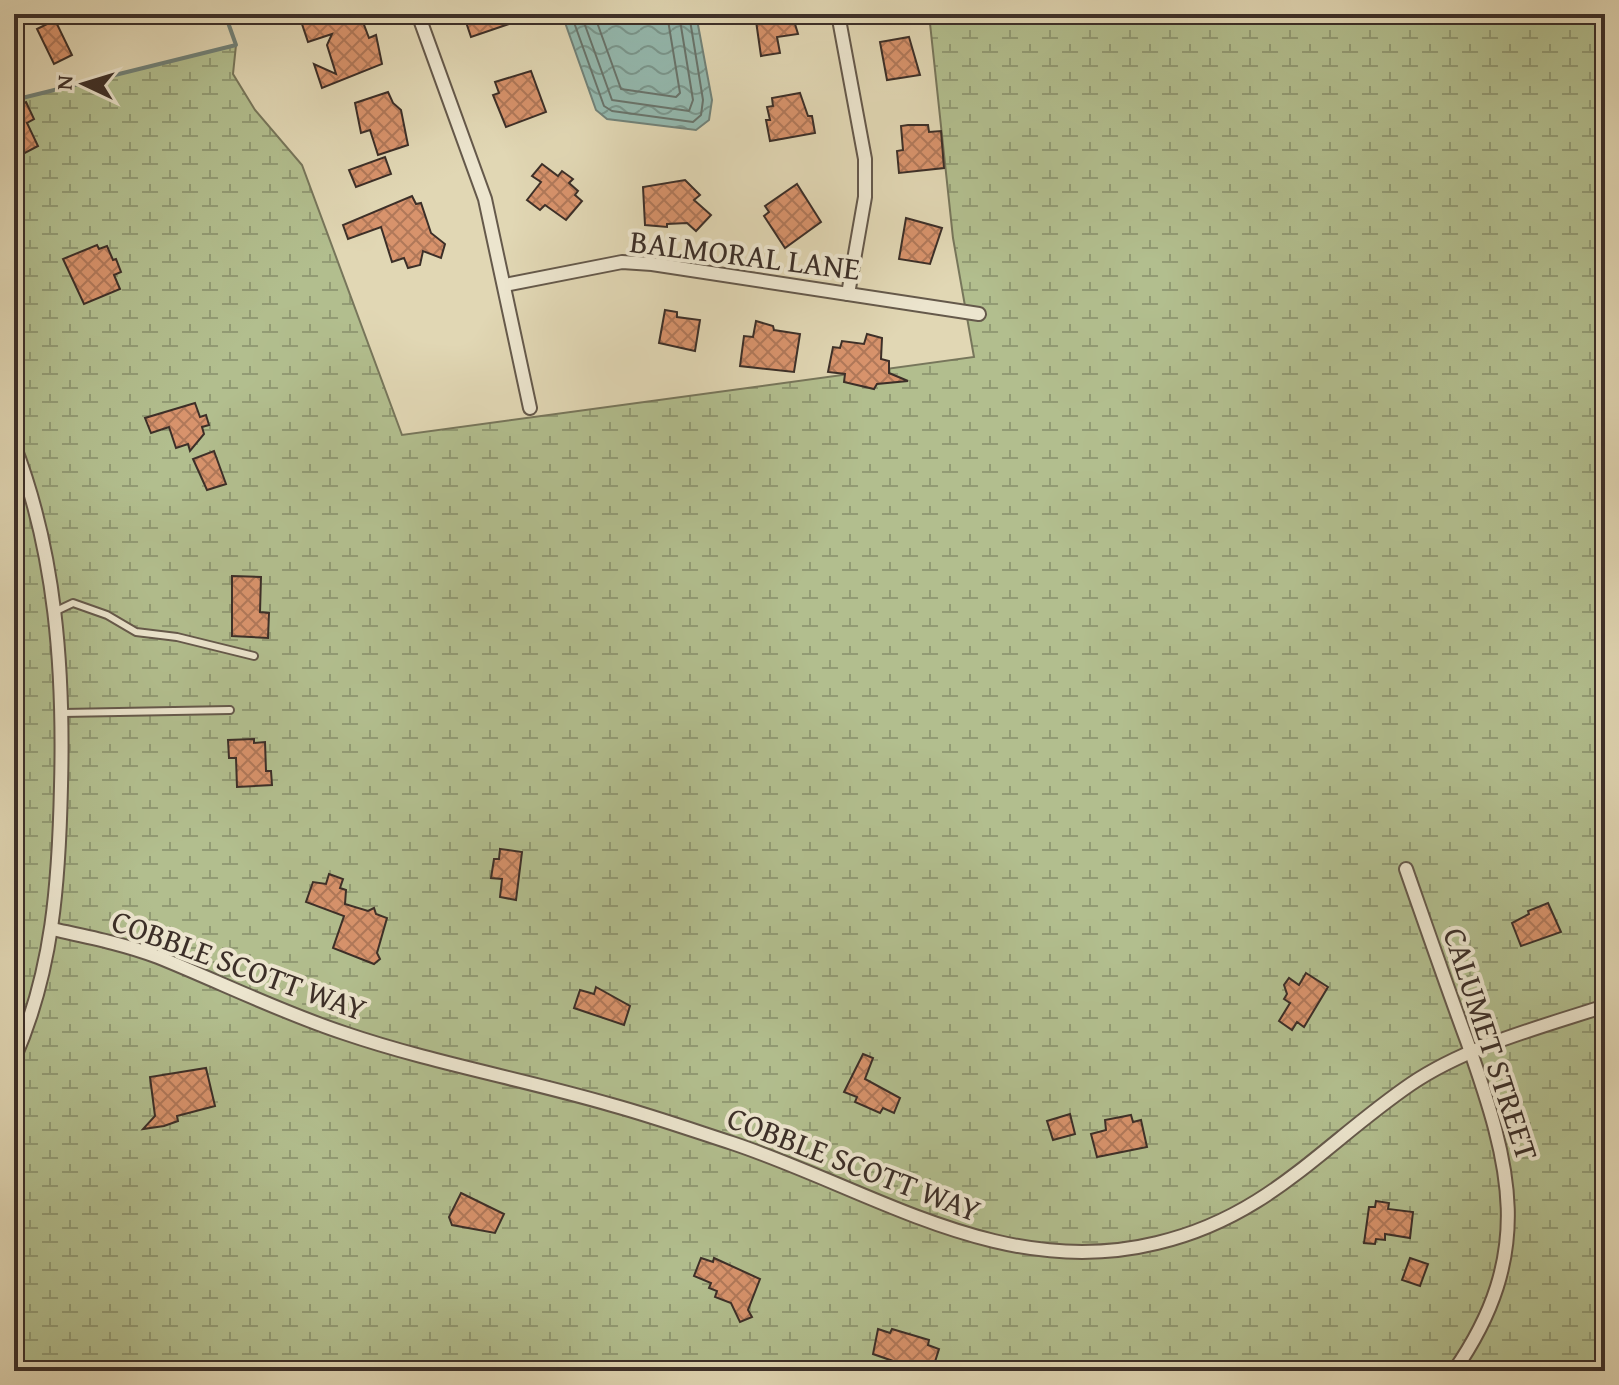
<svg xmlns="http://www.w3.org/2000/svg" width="1619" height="1385" viewBox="0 0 1619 1385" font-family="'Gentium Book Plus',serif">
<defs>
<pattern id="wetland-marsh" width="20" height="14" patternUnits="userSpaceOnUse" patternTransform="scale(2)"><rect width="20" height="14" fill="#b2be8e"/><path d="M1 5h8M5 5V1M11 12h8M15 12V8" fill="none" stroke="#929b74"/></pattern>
<pattern id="water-waves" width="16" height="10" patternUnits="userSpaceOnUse" patternTransform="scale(2)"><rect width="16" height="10" fill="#94b9af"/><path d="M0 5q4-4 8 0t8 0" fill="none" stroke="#7a978e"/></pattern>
<pattern id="building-cross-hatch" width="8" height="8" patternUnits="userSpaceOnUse" patternTransform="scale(2)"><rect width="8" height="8" fill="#d8936c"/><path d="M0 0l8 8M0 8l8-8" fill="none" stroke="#b07859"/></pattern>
</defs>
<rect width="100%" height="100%" fill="#e1d7b4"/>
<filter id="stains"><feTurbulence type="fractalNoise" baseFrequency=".0025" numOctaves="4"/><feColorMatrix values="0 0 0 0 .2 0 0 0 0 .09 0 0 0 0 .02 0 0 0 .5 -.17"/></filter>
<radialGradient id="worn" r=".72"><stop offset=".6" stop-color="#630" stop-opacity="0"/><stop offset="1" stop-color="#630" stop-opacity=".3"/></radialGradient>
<!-- wetland -->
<path fill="url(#wetland-marsh)" stroke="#77765b" stroke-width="2" d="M929,14h676v1357h-1591v-1271l222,-55 -3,29 22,36 47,55 100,270 572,-78 -21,-119z"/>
<!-- water -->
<path fill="url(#water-waves)" stroke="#718279" stroke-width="2" d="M562,14h134l16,86 -3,20 -13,10 -89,-11 -11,-9z"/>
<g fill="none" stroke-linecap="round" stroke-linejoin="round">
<!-- shore -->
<g stroke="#68746c" stroke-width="2">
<path d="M571,14l33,92 8,5 81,11 8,-7 2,-15 -14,-86"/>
<path d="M581,14l31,86 77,11 4,-11 -14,-86"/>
<path d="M594,14l27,75 55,8 4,-4 -13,-79"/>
</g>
<!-- stream -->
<path stroke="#718279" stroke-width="4" d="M14,100l222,-55 -11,-31"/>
</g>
<!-- building -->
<g fill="url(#building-cross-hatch)" stroke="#3c2f28" stroke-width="2">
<path d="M320,14l9,5 2,-5h36l-4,8 6,16 7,-3 6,29 -60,24 -8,-24 22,10 -9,-29 5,-11 -24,8 -7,-21z"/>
<path d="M474,14h58v2l-61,21 -5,-15 10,-4z"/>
<path d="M755,14h37l6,20 -21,3 3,16 -19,3z"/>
<path d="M55,20l17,35 -18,9 -17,-35z"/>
<path d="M909,37l11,38 -33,5 -7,-38z"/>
<path d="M531,71l15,41 -40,15 -13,-32 6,-2 -4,-11z"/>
<path d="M388,92l5,11 8,7 7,35 -30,10 -8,-25 -9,3 -6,-30z"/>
<path d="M800,93l8,23h4l3,17 -45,8 -4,-21h4l-3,-13 6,-1 -1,-8z"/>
<path d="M26,102l8,17 -7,4 11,23 -15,8 -6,-10 -3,1v-37z"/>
<path d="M908,125h20l1,7 12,-1 3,37 -45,5 -2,-22 6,-1 -2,-24z"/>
<path d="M385,157l6,17 -35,13 -7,-17z"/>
<path d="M542,164l16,12 4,-5 11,8 -4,4 9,8 -3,4 7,6 -16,19 -21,-15 -5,5 -13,-10 14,-18 -9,-6z"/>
<path d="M685,180l15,15 -6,5 17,15 -15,16 -9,-8 -20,1v3l-22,-2 -2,-38z"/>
<path d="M797,184l24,38 -36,26 -21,-32 5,-4 -4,-6z"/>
<path d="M412,196l4,8 5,-1 10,30 14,11 -4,14 -18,-7 -3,14 -12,3 -4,-10 -12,4 -11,-35 -33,12 -5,-14z"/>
<path d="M906,218l36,10 -12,36 -31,-5z"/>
<path d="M97,245l2,4 8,-3 6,14 3,-1 5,13 -7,3 6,14 -36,15 -21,-45z"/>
<path d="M665,310l12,2v5l23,3 -5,31 -36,-8z"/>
<path d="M756,321l17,5 1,4 26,4 -6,38 -54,-6 4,-30 9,1z"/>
<path d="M867,334l15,4 -1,21 8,2v12l19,8 -31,3 -3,5 -30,-7 1,-8 -17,-2 5,-25 7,1 2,-7 22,3z"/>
<path d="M195,403l5,14 6,-2 3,10 -7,2 2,7 -14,17 -2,-7 -12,4 -7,-21 -18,6 -6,-15z"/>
<path d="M214,451l12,33 -19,6 -14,-31z"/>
<path d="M232,576l29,1 -1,35 9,1 -1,25 -36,-2z"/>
<path d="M254,739v4l11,-1 1,29h5l1,14 -35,2 -1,-29h-7l-1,-18z"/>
<path d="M500,849l22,3 -6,48 -16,-3 2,-18 -11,-1 3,-19h5z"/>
<path d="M329,874l14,5 -3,9 6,2 -1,14 23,7 6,-3 2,6 11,4 -10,35 3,6 -6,5 -41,-16 11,-32 -38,-14 7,-20 13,2z"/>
<path d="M1548,903l13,29 -40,14 -9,-23 17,-9 -1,-3z"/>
<path d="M1306,973l22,14 -24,40 -7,-5 -5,8 -13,-9 11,-18 -6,-4 3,-5 -3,-9 5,-7 10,7z"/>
<path d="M596,987l34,19 -6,19 -50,-17 6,-18 14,4z"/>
<path d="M863,1054l10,4 -8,21 35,19 -6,15 -11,-5 -3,5 -25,-11 2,-5 -13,-5z"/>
<path d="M206,1068l9,38 -38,10 1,5 -14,5 -21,3 12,-13 -5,-39z"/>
<path d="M1070,1114l5,20 -22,6 -6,-19z"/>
<path d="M1131,1115l2,7 8,-2 6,27 -50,10 -6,-23 15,-4 -1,-10z"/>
<path d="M461,1193l43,21 -9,19 -43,-8 -3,-8z"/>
<path d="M1376,1201l13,2 -1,6 25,3 -3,26 -25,-4v6l-9,-1 -1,5 -11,-1 5,-36h6z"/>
<path d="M701,1258l12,4 1,-4 46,21 -12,31 4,7 -12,5 -9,-19 -16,-6 2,-6 -8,-3 2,-5 -17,-7z"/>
<path d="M1410,1258l18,6 -8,22 -18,-6z"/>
<path d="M878,1329l12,4 2,-4 37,11 -1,5 11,4 -6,19 -23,-7 -6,9 -11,-9 -20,-7z"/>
</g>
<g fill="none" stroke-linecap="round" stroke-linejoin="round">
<defs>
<g id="service">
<path d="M54,612l19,-9 34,12 29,17 41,5 77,19"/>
<path d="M63,713l167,-3"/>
</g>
<g id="minor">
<path d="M418,14l67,185 45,209"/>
<path d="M838,14l27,145v38l-17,97"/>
<path d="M505,285l117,-23 30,2 327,50"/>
<path d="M14,445c42,108 50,226 47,341 -2,95 -8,185 -47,273"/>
<path d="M1406,869c20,57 40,115 61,172 44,125 69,212 -13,330"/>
<path d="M52,929c36,8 72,15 106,28 62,25 122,55 186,76 88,30 179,46 268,72 40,11 80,25 120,38 141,47 270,138 425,100 111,-26 165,-98 254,-159 56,-38 130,-57 194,-78"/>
</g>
</defs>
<!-- service casing -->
<use href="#service" stroke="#65594b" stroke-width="10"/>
<!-- minor casing -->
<use href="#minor" stroke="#65594b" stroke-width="16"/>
<!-- service -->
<use href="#service" stroke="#ece5ce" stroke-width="6"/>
<!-- minor -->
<use href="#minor" stroke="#ece5ce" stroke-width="12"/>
</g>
<g text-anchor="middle" stroke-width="8" stroke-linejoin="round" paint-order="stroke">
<!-- street labels -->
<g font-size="32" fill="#3c2f28" stroke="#ece5ce">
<text transform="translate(745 255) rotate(7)" y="11">BALMORAL LANE</text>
<text transform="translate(239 965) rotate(20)" y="11">COBBLE SCOTT WAY</text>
<text transform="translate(1491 1044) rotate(72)" y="11">CALUMET STREET</text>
<text transform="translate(854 1164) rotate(21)" y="11">COBBLE SCOTT WAY</text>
</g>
</g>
<!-- margin -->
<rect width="1619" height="1385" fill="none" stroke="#e1d7b4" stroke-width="48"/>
<rect x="16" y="16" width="1587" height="1353" fill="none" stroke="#3c2f28" stroke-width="4"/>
<rect x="24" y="24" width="1571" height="1337" fill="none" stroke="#3c2f28" stroke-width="2"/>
<!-- north arrow -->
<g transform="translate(84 84) rotate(274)" stroke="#ece5ce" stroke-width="6" paint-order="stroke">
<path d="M0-6L14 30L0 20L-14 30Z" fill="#3c2f28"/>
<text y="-12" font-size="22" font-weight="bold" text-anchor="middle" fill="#3c2f28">N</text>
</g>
<rect width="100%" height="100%" filter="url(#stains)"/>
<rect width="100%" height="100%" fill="url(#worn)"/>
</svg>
